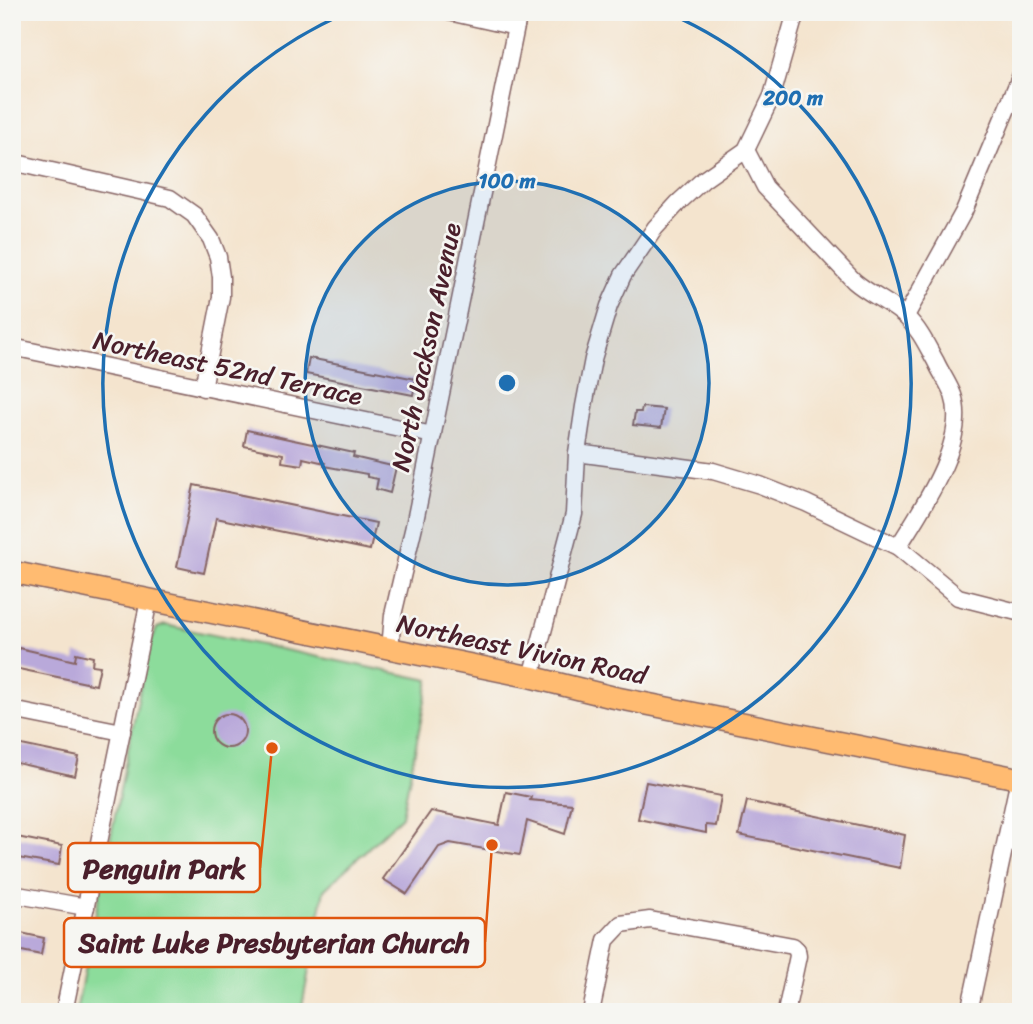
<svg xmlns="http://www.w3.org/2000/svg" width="1033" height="1024" viewBox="0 0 1033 1024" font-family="Sriracha,sans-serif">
<rect width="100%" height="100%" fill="#f6f6f2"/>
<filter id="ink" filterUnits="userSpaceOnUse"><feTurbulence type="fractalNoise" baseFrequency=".0143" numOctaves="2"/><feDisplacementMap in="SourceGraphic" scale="14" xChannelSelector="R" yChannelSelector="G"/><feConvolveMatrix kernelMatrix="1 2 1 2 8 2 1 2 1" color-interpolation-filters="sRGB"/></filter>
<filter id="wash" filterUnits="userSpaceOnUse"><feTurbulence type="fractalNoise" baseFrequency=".00686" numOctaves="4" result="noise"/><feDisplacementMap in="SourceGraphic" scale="28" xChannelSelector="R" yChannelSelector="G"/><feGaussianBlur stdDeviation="1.57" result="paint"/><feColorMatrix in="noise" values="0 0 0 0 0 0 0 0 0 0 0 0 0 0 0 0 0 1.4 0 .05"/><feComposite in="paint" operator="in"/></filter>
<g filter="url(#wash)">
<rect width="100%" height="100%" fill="#f4e4ce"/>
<!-- green -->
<path fill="#8cdc9b" stroke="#6b7e63" stroke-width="2" d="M165,625l264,55 -27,136 -78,74 -23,122h-225l72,-363 9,-21z"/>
<g id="blocks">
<!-- building -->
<g fill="#b9a9da">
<path d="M309,358l107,21 -3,16 -107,-21z"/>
<path d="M642,407l22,2 -3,19 -28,-3 2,-13h6z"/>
<path d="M247,430l107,23 -1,4 43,10 -6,26 -14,-4 2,-10 -11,-2v-3l-43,-8 1,-3 -22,-5 -1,7 -20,-3 1,-8 -39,-8z"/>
<path d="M194,485l182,38 -6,27 -154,-32 -12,55 -27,-6z"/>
<path d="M19,648l56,13 1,-8 17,4 -1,8 8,1 -4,19 -82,-17z"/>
<circle cx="228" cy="731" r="17"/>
<path d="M12,743l67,14 -4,19 -63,-14z"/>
<path d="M646,782l75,14 -5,30 -10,-1v8l-68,-14z"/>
<path d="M506,792l25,5 -1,3 42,4 -7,30 -38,-13 -7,34 -70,-12 -11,4 -32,47 -24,-15 48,-68 68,14z"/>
<path d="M747,801l158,34 -5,33 -161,-33z"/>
<path d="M12,836l50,10 -3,19 -47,-8z"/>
<path d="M12,931l32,7 -3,17 -29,-6z"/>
</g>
</g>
</g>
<g filter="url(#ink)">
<use href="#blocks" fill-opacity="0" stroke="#866464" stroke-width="2"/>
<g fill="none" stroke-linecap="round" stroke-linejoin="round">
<defs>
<g id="minor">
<path d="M449,12l67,15"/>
<path d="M746,150l19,37 89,94c16,14 39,23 53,37 13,12 20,28 29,44 5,11 13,22 17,33 16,46 -32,115 -55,152"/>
<path d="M12,162l158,36 24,17 17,24 7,18 3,20v20l-18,91"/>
<path d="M906,316l58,-105 57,-136"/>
<path d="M12,347l421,88"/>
<path d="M577,453l136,18 47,14 46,18 92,44 60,50 63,16"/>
<path d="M390,649l3,-34 21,-89 105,-514"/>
<path d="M531,677l43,-163 3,-61 7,-47 9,-47 16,-53 14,-31 32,-47 23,-25 25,-23 43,-30 26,-54 24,-84"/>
<path d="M12,710l110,22"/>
<path d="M12,894l74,13"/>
<path d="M64,1012l85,-412"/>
<path d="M591,1012l15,-72 15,-16 29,-4 143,26 4,4"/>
<path d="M786,1012l12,-56 -1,-6"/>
<path d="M969,1012l50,-233"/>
</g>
<path id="major" d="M12,572l519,105 81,20 409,82"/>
</defs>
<!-- minor casing -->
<use href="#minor" stroke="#866464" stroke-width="19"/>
<!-- major casing -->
<use href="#major" stroke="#866464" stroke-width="24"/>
<!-- minor -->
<use href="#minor" stroke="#fff" stroke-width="16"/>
<!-- major -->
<use href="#major" stroke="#ffbb71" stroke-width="21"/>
</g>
</g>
<!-- distance rings -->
<circle cx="507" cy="383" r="202" fill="#1f6fb2" fill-opacity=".12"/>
<g fill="none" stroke="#1f6fb2" stroke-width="3.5">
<circle cx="507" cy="383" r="202"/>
<path d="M668 13A404 404 0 1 1 346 13"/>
</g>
<g text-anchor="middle" stroke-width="5" stroke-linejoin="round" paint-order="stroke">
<!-- street labels -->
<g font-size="26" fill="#4a1f2b" stroke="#f6f6f2">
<text transform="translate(426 347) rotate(-78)" y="9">North Jackson Avenue</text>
<text transform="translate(228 368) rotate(12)" y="9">Northeast 52nd Terrace</text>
<text transform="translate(522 649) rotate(12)" y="9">Northeast Vivion Road</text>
</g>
</g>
<circle cx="507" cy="383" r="10" fill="#1f6fb2" stroke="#f6f6f2" stroke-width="3.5"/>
<g font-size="21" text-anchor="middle" font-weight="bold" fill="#1f6fb2" stroke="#f6f6f2" stroke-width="5" stroke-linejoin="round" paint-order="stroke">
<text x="793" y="105">200 m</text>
<text x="507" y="188">100 m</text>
</g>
<!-- callouts -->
<path fill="none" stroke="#e0560e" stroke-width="2.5" d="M272 748L260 868M492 845L485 942"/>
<g fill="#e0560e" stroke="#f6f6f2" stroke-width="2.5">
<circle cx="272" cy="748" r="7"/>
<circle cx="492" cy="845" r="7"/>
</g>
<g fill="#f6f6f2" stroke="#e0560e" stroke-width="2.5">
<rect x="68" y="843" width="192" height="49" rx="7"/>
<rect x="64" y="918" width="421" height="49" rx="7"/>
</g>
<g font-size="28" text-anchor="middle" font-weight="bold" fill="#4a1f2b">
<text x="164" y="878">Penguin Park</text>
<text x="274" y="952">Saint Luke Presbyterian Church</text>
</g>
<!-- margin -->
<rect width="1033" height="1024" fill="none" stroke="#f6f6f2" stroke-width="42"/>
</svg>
